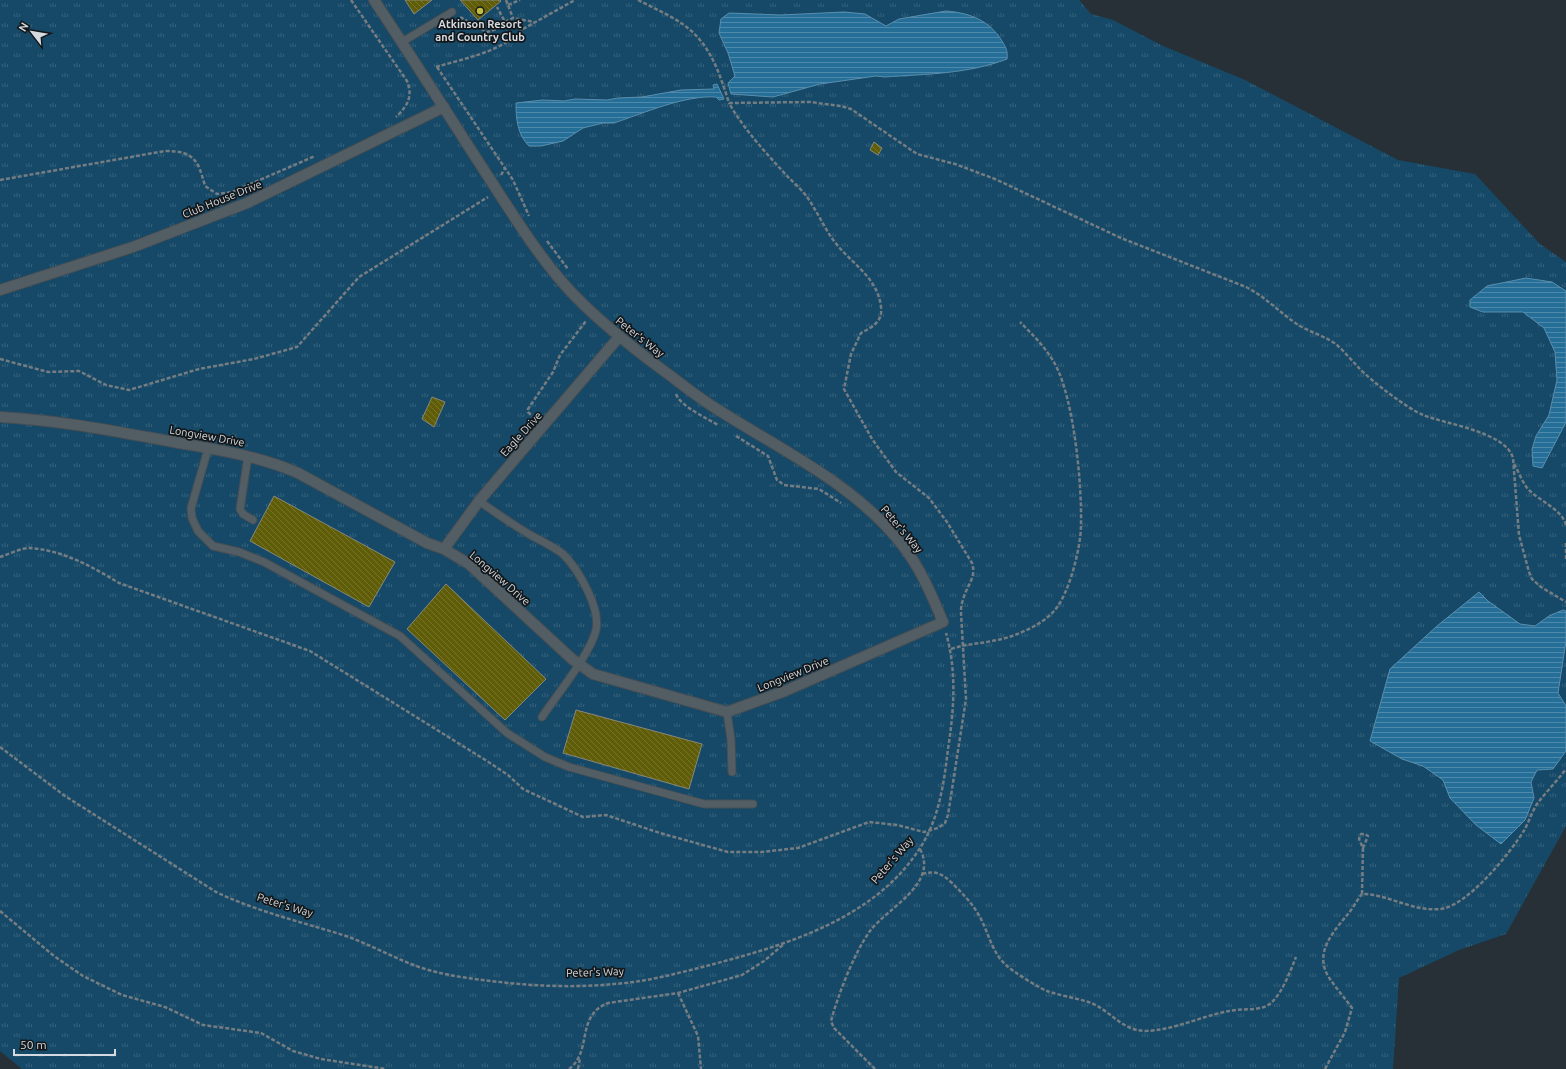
<svg xmlns="http://www.w3.org/2000/svg" width="1566" height="1069" viewBox="0 0 1566 1069" font-family="Ubuntu,sans-serif">
<defs>
<pattern id="grass-tufts" width="24" height="20" patternUnits="userSpaceOnUse"><rect width="24" height="20" fill="#154967"/><path d="M3 7l-1-3M5 7V3M7 7l1-3M15 17l-1-3M17 17v-4M19 17l1-3" fill="none" stroke="#36637c"/></pattern>
<pattern id="water-rules" width="6" height="5" patternUnits="userSpaceOnUse"><rect width="6" height="5" fill="#256e98"/><path d="M0 2.5h6" fill="none" stroke="#4e89ab"/></pattern>
<pattern id="building-back-hatch" width="6" height="6" patternUnits="userSpaceOnUse"><rect width="6" height="6" fill="#605d08"/><path d="M-1 5l2 2M0 0l6 6M5-1l2 2" fill="none" stroke="#76742c"/></pattern>
</defs>
<rect width="100%" height="100%" fill="#263036"/>
<!-- grass -->
<path fill="url(#grass-tufts)" d="M0,0h1079l12,14 22,6 48,25 84,35 153,80 77,14 65,70 26,18v564l-60,108 -47,16 -60,28 -6,91h-1371l-22,-18z"/>
<!-- water -->
<g fill="url(#water-rules)" stroke="#5a8ead">
<path d="M946,11c24,2 43,9 56,30 4,6 6,11 5,18 -39,15 -81,15 -122,18l-9,-1 -56,8 -47,13 -42,-3 -3,-11 7,-7 -7,-23 -9,-20 2,-14 8,-6 52,2 63,-3 21,2 21,12 13,-7z"/>
<path d="M717,84l7,15 -5,1 -3,-3c-31,-2 -72,16 -102,26h-11l-20,5 -20,13 -22,5h-12c-12,-12 -13,-28 -13,-43l27,-3 21,1 11,-2 32,1 11,-2 24,-1 39,-7 33,-1 -1,-4z"/>
<path d="M1526,278l26,4 14,9v131l-24,46 -9,-2 -1,-17 4,-13 13,-21 8,-35 -2,-28 -11,-24 -21,-16h-40l-13,-5v-7l17,-14z"/>
<path d="M1479,592l9,9 32,23 15,2 14,-10 14,-6 3,1v30l-8,52 8,13v45l-13,18 -16,1 -6,12 3,16 -9,22 -24,24 -25,-19 -26,-27 -7,-18 -20,-14 -21,-7 -32,-18 20,-72 47,-43z"/>
</g>
<!-- building -->
<g fill="url(#building-back-hatch)" stroke="#87877b">
<path d="M405,0h27l-18,14z"/>
<path d="M460,0h40l1,1 -23,19z"/>
<path d="M874,142l8,6 -4,7 -8,-5z"/>
<path d="M432,397l13,5 -11,25 -12,-8z"/>
<path d="M274,496l121,66 -26,45 -119,-66z"/>
<path d="M446,584l100,95 -41,41 -98,-91z"/>
<path d="M576,710l126,34 -13,45 -126,-36z"/>
</g>
<g fill="none" stroke-linecap="round" stroke-linejoin="round">
<defs>
<g id="lane">
<path d="M402,42l50,-30"/>
<path d="M208,449l-17,59 1,10 6,13 15,15 26,6 25,10 136,74 107,97 38,24 24,10 135,37h49"/>
<path d="M248,456l-8,53 3,5 10,6"/>
<path d="M479,501c17,12 34,24 53,35 10,5 22,11 31,18 15,15 38,54 33,76 -5,23 -40,66 -54,87"/>
<path d="M727,712l4,28 1,32"/>
</g>
<g id="street">
<path d="M0,290l133,-43 114,-44 197,-96"/>
<path d="M0,417c56,3 108,13 163,23 46,9 92,14 135,33l129,70 17,6 25,15 103,95 21,15 134,38 58,-21 158,-69c-11,-26 -22,-53 -40,-76 -49,-64 -127,-98 -194,-142 -15,-10 -30,-22 -45,-33 -31,-23 -62,-47 -89,-75 -33,-34 -58,-75 -84,-115 -39,-60 -77,-121 -117,-181"/>
<path d="M444,549l35,-48 140,-164"/>
</g>
</defs>
<!-- lane casing -->
<use href="#lane" stroke="#464e53" stroke-width="9"/>
<!-- street casing -->
<use href="#street" stroke="#464e53" stroke-width="12"/>
<!-- path -->
<g stroke="#757d83" stroke-width="2.5" stroke-dasharray="4 2" stroke-linecap="butt">
<path d="M351,0l56,81c6,16 1,24 -11,36"/>
<path d="M506,0l7,18"/>
<path d="M638,0c21,11 47,21 62,40 15,18 22,41 29,63l81,-1 31,4 10,3 66,45 38,10 40,15 126,59 125,49c20,10 35,27 54,39 12,7 28,11 38,20 7,6 14,15 21,22 11,12 49,41 64,47 22,9 83,17 90,43l6,77 10,37 3,7 9,8 25,15"/>
<path d="M508,5l12,-5"/>
<path d="M460,17l27,15 10,-3 8,-7 -8,-15"/>
<path d="M505,22l8,-4 21,4"/>
<path d="M436,67c30,-9 65,-15 87,-38l52,-29"/>
<path d="M437,67l76,113 16,36"/>
<path d="M501,175l4,-7"/>
<path d="M0,180l165,-29c29,0 33,9 40,35l12,8 15,-2 83,-36"/>
<path d="M547,241l21,28"/>
<path d="M0,359l48,13 31,-1 27,14 23,5 70,-21 55,-10 43,-12 62,-70 129,-80"/>
<path d="M676,394c4,12 32,25 42,31"/>
<path d="M535,419l-7,-7v-3l25,-37 7,-17 26,-34"/>
<path d="M736,436l32,20 9,24 7,5 35,4 22,14"/>
<path d="M1514,464c5,8 8,18 14,25 11,12 34,20 38,36"/>
<path d="M1566,543v18"/>
<path d="M0,557c9,-3 21,-9 30,-9 32,2 63,19 89,35l191,68 177,110 21,14 15,14 60,28 23,-2 54,18 68,19h33l37,-4 71,-26 28,3 27,7 14,-4 7,-5 3,-8 18,-116 -5,-86c0,-4 0,-9 2,-13 3,-14 14,-22 9,-37l-25,-41 -18,-24 -33,-26 -24,-33 -28,-50 7,-35 10,-21c11,-6 22,-11 20,-26 -3,-28 -27,-42 -43,-61 -13,-15 -20,-34 -31,-49 -5,-7 -13,-14 -19,-20 -21,-23 -43,-46 -59,-74"/>
<path d="M951,649c14,-5 27,-5 41,-8 20,-3 49,-15 62,-30 15,-16 27,-64 27,-86 1,-41 -7,-126 -26,-161 -9,-16 -22,-29 -35,-42"/>
<path d="M0,747l65,49 151,96c42,20 86,30 130,44 25,9 48,22 73,31 23,8 48,11 72,14 40,5 83,7 123,3 31,-2 61,-10 92,-18 77,-20 168,-46 214,-118 19,-29 24,-65 28,-99 6,-39 9,-77 -2,-116"/>
<path d="M922,874c14,-4 20,0 30,9 9,9 18,18 25,29 11,17 14,40 29,53 6,6 33,23 41,26 14,5 30,7 44,12 20,8 31,28 55,28 28,-1 56,-15 83,-20 12,-3 34,1 43,-9 11,-11 18,-30 24,-45"/>
<path d="M1362,894l1,-46 -4,-9 2,-5h4l3,2 -5,12"/>
<path d="M0,911l54,45 29,20 39,19 43,12 38,18 58,8 32,18 28,8 65,10"/>
<path d="M678,993l20,43 3,33"/>
<path d="M569,1069c24,-18 6,-53 39,-66l70,-10 64,-18 22,-14 20,-17"/>
<path d="M578,1069l2,-11"/>
<path d="M875,1069l-41,-41 -3,-7c7,-26 23,-68 39,-90 17,-23 69,-47 50,-82"/>
<path d="M1325,1069l20,-37 7,-24c-8,-11 -17,-21 -24,-32 -14,-24 6,-45 20,-62 5,-6 9,-14 14,-20 26,0 51,18 78,15 27,-2 71,-57 85,-80 4,-8 7,-17 12,-25 9,-12 20,-23 29,-35"/>
</g>
<!-- lane -->
<use href="#lane" stroke="#535d64" stroke-width="7"/>
<!-- street -->
<use href="#street" stroke="#535d64" stroke-width="10"/>
</g>
<!-- markers -->
<circle fill="#c2bd3f" stroke="#13171a" stroke-width="1.5" cx="480" cy="11" r="4"/>
<g text-anchor="middle" stroke-width="3.5" stroke-linejoin="round" paint-order="stroke">
<!-- poi labels -->
<g font-size="11" font-weight="bold" fill="#d4dadf" stroke="#13171a">
<text x="480" y="28">Atkinson Resort<tspan x="480" dy="13">and Country Club</tspan></text>
</g>
<!-- street labels -->
<g font-size="11" fill="#d4dadf" stroke="#13171a">
<text transform="translate(222 199) rotate(-22)" y="4">Club House Drive</text>
<text transform="translate(640 337) rotate(38)" y="4">Peter's Way</text>
<text transform="translate(521 434) rotate(-48)" y="4">Eagle Drive</text>
<text transform="translate(207 436) rotate(10)" y="4">Longview Drive</text>
<text transform="translate(902 529) rotate(50)" y="4">Peter's Way</text>
<text transform="translate(500 578) rotate(41)" y="4">Longview Drive</text>
<text transform="translate(793 674) rotate(-22)" y="4">Longview Drive</text>
<text transform="translate(892 860) rotate(-49)" y="4">Peter's Way</text>
<text transform="translate(285 905) rotate(17)" y="4">Peter's Way</text>
<text transform="translate(595 972) rotate(-2)" y="4">Peter's Way</text>
</g>
</g>
<!-- north arrow -->
<g transform="translate(32 32) rotate(301)" stroke="#13171a" stroke-width="3" paint-order="stroke">
<path d="M0-3L7 15L0 10L-7 15Z" fill="#d4dadf"/>
<text y="-6" font-size="11" font-weight="bold" text-anchor="middle" fill="#d4dadf">N</text>
</g>
<!-- scale -->
<path d="M14 1049v6h101v-6" fill="none" stroke="#d4dadf" stroke-width="2"/>
<text x="20" y="1049" font-size="12" fill="#d4dadf" stroke="#13171a" stroke-width="3" paint-order="stroke">50 m</text>
</svg>
